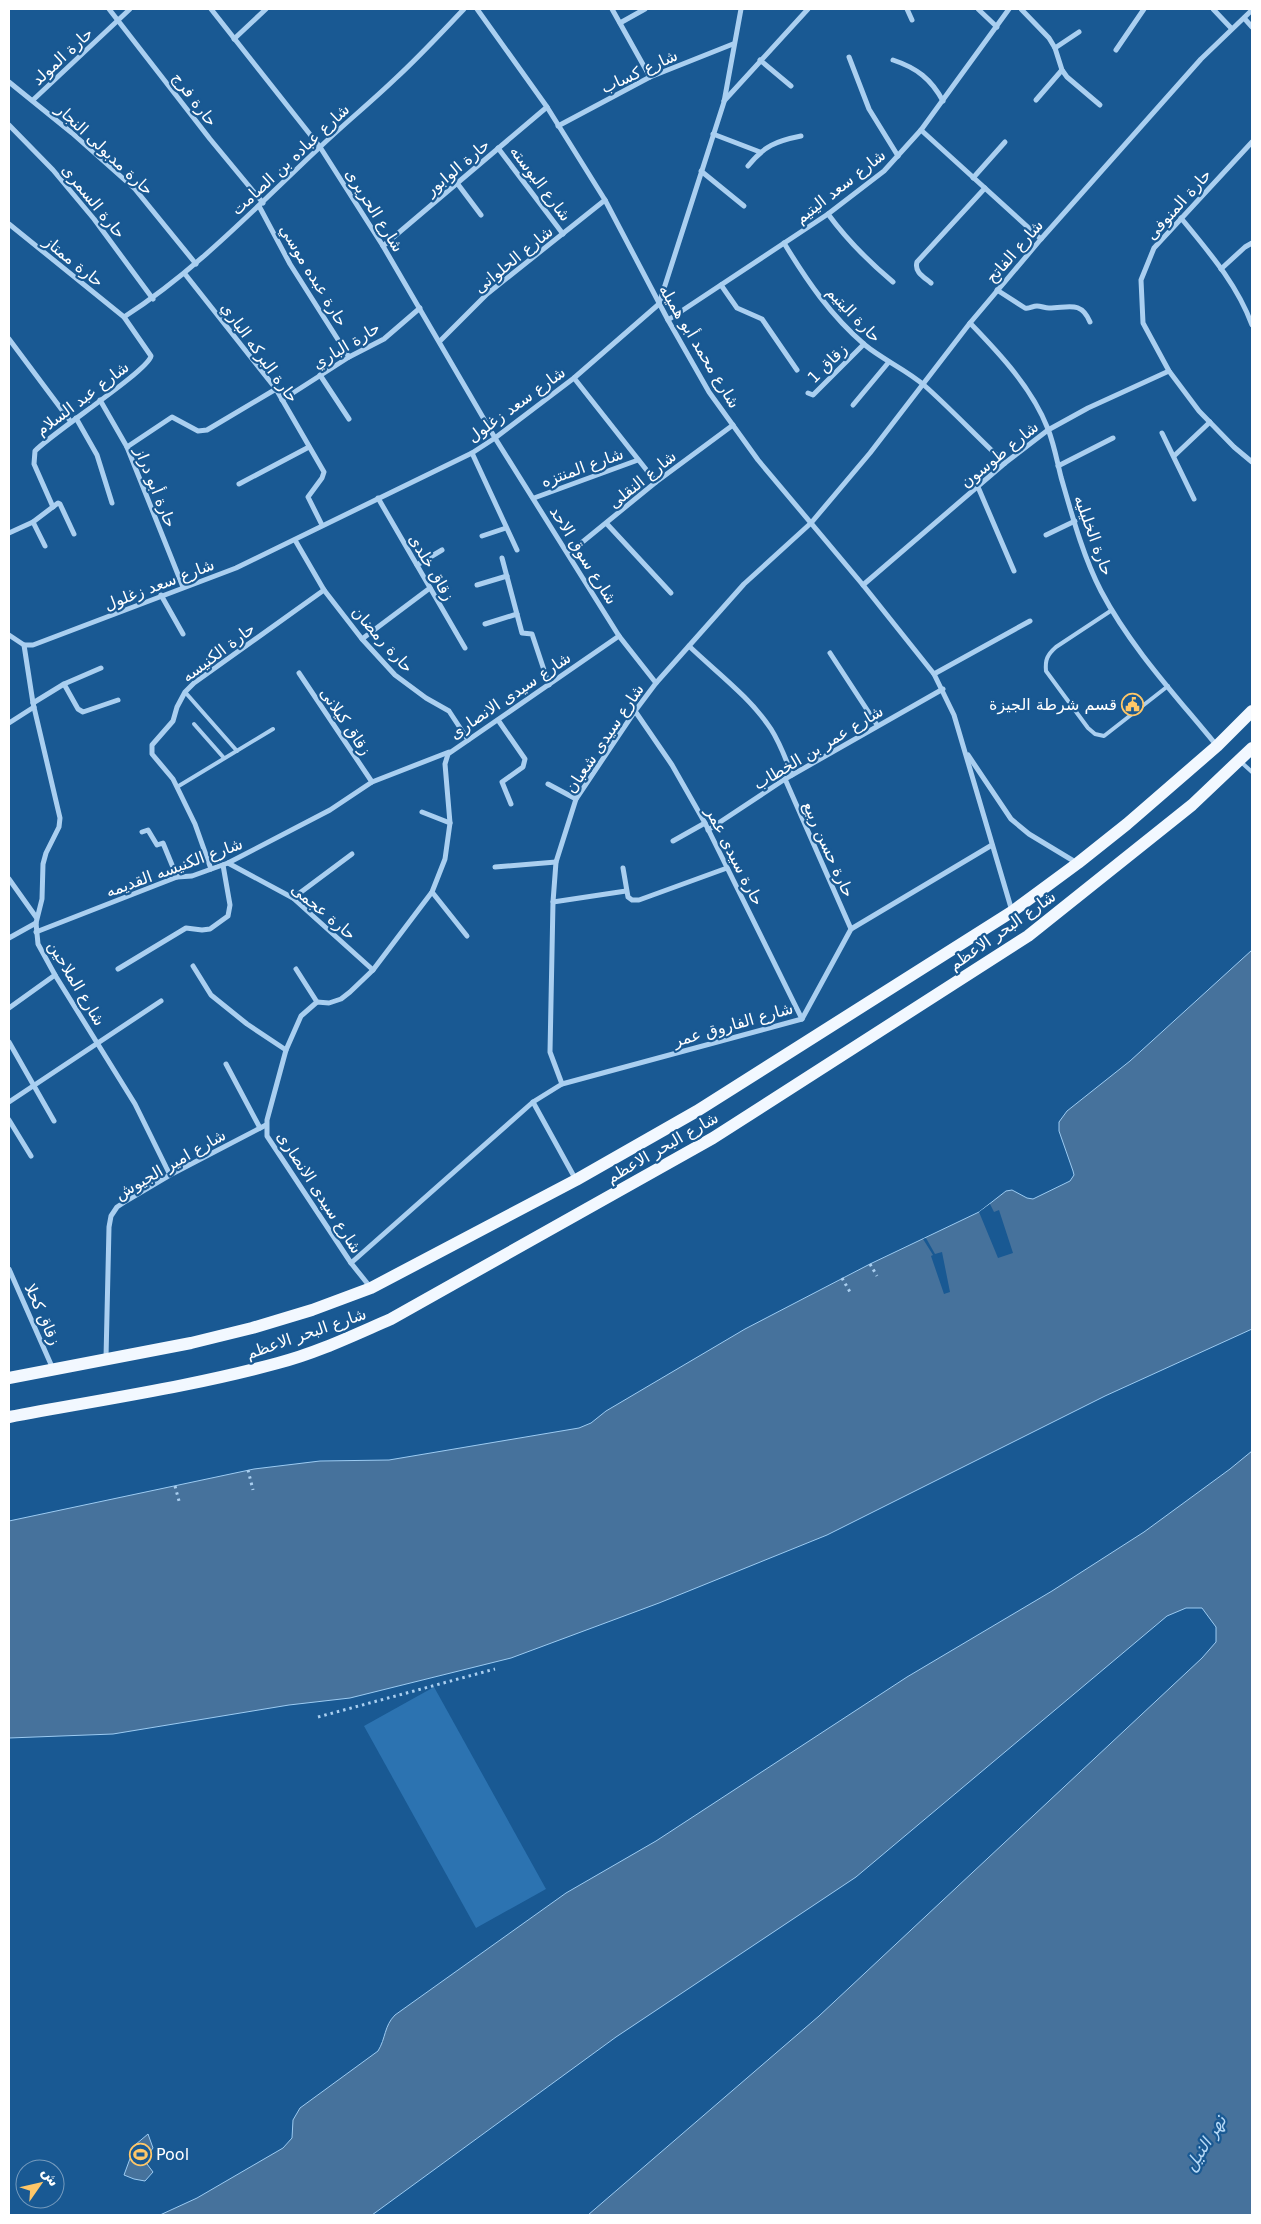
<svg xmlns="http://www.w3.org/2000/svg" width="1261" height="2224" viewBox="0 0 1261 2224" font-family="'DejaVu Sans',Vazirmatn,sans-serif">
<rect width="100%" height="100%" fill="#195993"/>
<!-- green -->
<path fill="#2c73b1" d="M434,1687l112,202 -70,39 -112,-202z"/>
<!-- water -->
<g fill="#46729c" stroke="#9ccbf2">
<path d="M1252,950v379l-147,67 -278,139 -168,68 -148,55 -161,40 -61,7 -176,29 -104,4v-217l245,-52 66,-8 69,-1 190,-32 12,-5 15,-12 139,-82 125,-65 109,-52 27,-21 6,-1 15,8 6,1 37,-18 4,-6 -1,-4 -14,-40v-9l8,-11 63,-50z"/>
<path d="M1252,1451v764h-664l231,-199 383,-358 14,-16v-15l-14,-19h-16l-19,8 -311,261 -240,160 -244,178h-212l37,-17 86,-50 9,-10 1,-18 7,-12 78,-57c8,-13 6,-25 17,-36l171,-122 90,-52 251,-164 145,-86 92,-59 86,-63z"/>
<path d="M148,2134l5,14 -9,12 9,12 -8,9 -11,-2 -10,-4 11,-30z"/>
</g>
<!-- pier -->
<g fill="#195993">
<path d="M990,1204l4,8 5,-2 14,43 -15,5 -19,-46z"/>
<path d="M926,1238l9,16 7,-2 8,40 -6,2 -13,-38 2,-1 -10,-16z"/>
</g>
<g fill="none" stroke-linecap="round" stroke-linejoin="round">
<!-- path -->
<g stroke="#aacff0" stroke-width="3" stroke-dasharray="2.5 4" stroke-linecap="butt">
<path d="M870,1264l7,12"/>
<path d="M842,1278l8,14"/>
<path d="M248,1470l5,20"/>
<path d="M175,1486l4,15"/>
<path d="M318,1717l177,-48"/>
</g>
<!-- service -->
<g stroke="#aacff0" stroke-width="4">
<path d="M1112,610l-56,37c-9,8 -11,13 -10,24l42,57 7,6 9,2 64,-50"/>
<path d="M185,692l52,59"/>
<path d="M194,724l30,34"/>
<path d="M1241,762l11,10"/>
<path d="M177,787l96,-58"/>
</g>
<!-- minor -->
<g stroke="#aacff0" stroke-width="5">
<path d="M109,9l101,130 53,64"/>
<path d="M211,9l109,138 63,99 112,192 124,198 37,47"/>
<path d="M477,9l70,98 58,93 63,120 41,72 49,68 105,125 71,89 20,41 58,196"/>
<path d="M612,9l38,68"/>
<path d="M907,9l5,11"/>
<path d="M978,9l19,18"/>
<path d="M1021,9l28,29 6,10 7,22 5,7 33,28"/>
<path d="M1213,9l18,19"/>
<path d="M1244,18l8,9"/>
<path d="M620,23l25,-14"/>
<path d="M234,39l32,-30"/>
<path d="M1055,48l24,-16"/>
<path d="M1116,50l28,-41"/>
<path d="M849,57l20,52 29,47"/>
<path d="M760,60l31,26"/>
<path d="M893,60c24,8 38,19 50,41"/>
<path d="M9,82l63,51 63,56 61,75"/>
<path d="M33,100l97,-91"/>
<path d="M1036,100l26,-30"/>
<path d="M724,101l84,-92"/>
<path d="M9,125l44,45 41,49 59,80"/>
<path d="M558,126l92,-49 83,-33"/>
<path d="M921,130l120,109"/>
<path d="M713,134l47,18"/>
<path d="M1252,142l-98,106 -13,32 2,43 26,48 30,40 35,36 18,15"/>
<path d="M498,148l65,86"/>
<path d="M748,166c16,-20 28,-25 53,-30"/>
<path d="M701,171l43,35"/>
<path d="M973,178l32,-36"/>
<path d="M457,183l24,32"/>
<path d="M259,206l31,58 59,93"/>
<path d="M828,214c19,26 40,47 65,68"/>
<path d="M1181,218c27,33 56,66 71,107"/>
<path d="M9,224l115,93 27,39c-3,15 -98,76 -116,95l-1,13 19,43"/>
<path d="M784,243c23,38 47,73 81,102 18,15 42,25 60,41 27,24 53,52 80,77"/>
<path d="M383,246l164,-139"/>
<path d="M1221,269l24,-22 7,-4"/>
<path d="M185,274l91,115 48,83 -2,6 -14,19 14,28"/>
<path d="M931,283c-7,-6 -17,-11 -14,-21l68,-74"/>
<path d="M721,285l16,23 25,11 35,51"/>
<path d="M997,290l28,18c5,1 7,-2 12,-2 4,0 8,2 12,2 19,0 32,-8 41,14"/>
<path d="M124,317c73,-47 132,-110 195,-169 25,-24 51,-45 76,-69 24,-22 47,-47 69,-70"/>
<path d="M668,320l160,-106 56,-43 37,-41 88,-121"/>
<path d="M970,323c30,31 62,65 78,106 6,15 9,32 13,48 11,38 22,79 40,114 30,57 76,106 116,155"/>
<path d="M9,339l62,83"/>
<path d="M440,341l47,-47 118,-94"/>
<path d="M320,375l29,44"/>
<path d="M574,378l82,104"/>
<path d="M808,393l5,2 51,-51"/>
<path d="M100,400l27,47 56,140"/>
<path d="M282,400l67,-43 35,-18 36,-31"/>
<path d="M853,405l35,-42"/>
<path d="M76,418l21,37 15,48"/>
<path d="M1162,433l32,66"/>
<path d="M127,447l45,-30 26,14 9,-1 69,-41"/>
<path d="M472,453l45,97"/>
<path d="M1174,456l36,-34"/>
<path d="M1058,466l55,-28"/>
<path d="M239,484l70,-37"/>
<path d="M978,487l36,84"/>
<path d="M378,498l87,150"/>
<path d="M534,498l104,-38"/>
<path d="M33,522l12,24"/>
<path d="M607,524l64,69"/>
<path d="M9,533l24,-11 25,-19 2,1 14,30"/>
<path d="M1046,535l29,-14"/>
<path d="M482,536l24,-8"/>
<path d="M295,540l29,50 38,49 33,36 31,23 23,13 19,29"/>
<path d="M569,553l87,-71 77,-57"/>
<path d="M502,558l20,75 10,1 17,51"/>
<path d="M417,565l25,-15"/>
<path d="M477,585l30,-9"/>
<path d="M863,585l142,-122 43,-33 40,-22 81,-37"/>
<path d="M161,595l22,39"/>
<path d="M485,624l32,-10"/>
<path d="M9,635l15,10h9l203,-77 236,-115 23,-15 79,-60 85,-74 65,-202 17,-93"/>
<path d="M362,639l68,-51"/>
<path d="M24,645l9,58 27,115 -1,9 -13,26 -3,11 -1,35 -6,24 2,21 17,31 80,129 35,71"/>
<path d="M689,646c27,26 61,51 82,83 9,14 15,30 21,46"/>
<path d="M830,653l47,72"/>
<path d="M299,673l73,109"/>
<path d="M934,674l96,-53"/>
<path d="M64,684l14,25 5,3 35,-12"/>
<path d="M33,703l31,-19 37,-16"/>
<path d="M635,711l37,54 33,58 97,196"/>
<path d="M498,720l27,39 -2,8 -21,15 9,22"/>
<path d="M9,723l25,-16"/>
<path d="M968,755l43,64 18,15 48,29"/>
<path d="M785,779l66,150"/>
<path d="M548,784l28,15"/>
<path d="M422,812l28,11"/>
<path d="M708,830l77,-51 158,-90"/>
<path d="M142,832l6,-2 9,15 6,-2 14,34"/>
<path d="M673,841l32,-18"/>
<path d="M228,863l65,35 80,72"/>
<path d="M495,867l61,-5"/>
<path d="M623,868l5,29 4,3h7l88,-32"/>
<path d="M211,869l-16,-45 -22,-45 -21,-25v-9l21,-24 4,-14 8,-15 9,-9 130,-93"/>
<path d="M9,879l27,38"/>
<path d="M432,892l35,44"/>
<path d="M293,898l59,-44"/>
<path d="M553,902l73,-11"/>
<path d="M36,932l141,-55 15,-1 36,-13 102,-53 42,-28 77,-30"/>
<path d="M9,938l27,-15"/>
<path d="M193,966l18,29 36,29 39,26"/>
<path d="M118,969l68,-41 16,2 8,-1 18,-13 2,-11 -7,-40"/>
<path d="M296,969l21,33"/>
<path d="M9,1008l46,-33"/>
<path d="M9,1042l45,79"/>
<path d="M226,1064l34,64"/>
<path d="M562,1084l-12,-32 3,-150 3,-40 20,-63 59,-88 21,-28 88,-99 67,-61 59,-70 100,-130 71,-84 160,-180 51,-49"/>
<path d="M9,1102l152,-101"/>
<path d="M533,1102l43,78"/>
<path d="M9,1120l22,36"/>
<path d="M351,1263l182,-161 29,-18 240,-65 49,-90 141,-84"/>
<path d="M9,1269l44,100"/>
<path d="M371,1288l-20,-25 -84,-127v-16l19,-70 15,-34 16,-14 12,1 12,-4 9,-7 23,-22 59,-78 13,-33 5,-36 -5,-59 3,-10 171,-118"/>
<path d="M106,1358l3,-131 2,-11 6,-9 9,-6 44,-26 96,-50"/>
</g>
<!-- primary -->
<g stroke="#f2f8ff" stroke-width="12">
<path d="M9,1378l182,-35 61,-15 60,-18 59,-22 205,-108 121,-69 316,-200 65,-48 49,-39 90,-78 35,-35"/>
<path d="M9,1417c89,-17 181,-30 269,-54 39,-10 76,-28 113,-44l322,-181 315,-202 164,-131 60,-57"/>
</g>
</g>
<!-- icons -->
<defs>
<symbol id="civic-ring" viewBox="-11 -11 22 22"><circle r="9.5" fill="#195993" stroke="#ffc768" stroke-width="1.5"/><path d="M-.6-6.5H3V-4.5H.6V-3L4-1V1h2V6H-6V1h2V-1L-.6-3ZM-1.2 2.5V6h2.4V2.5Z" fill="#ffc768"/></symbol>
<symbol id="stadium-ring" viewBox="-11 -11 22 22"><circle r="9.5" fill="#195993" stroke="#ffc768" stroke-width="1.5"/><path d="M0-5a6.5 5 0 1 0 0 10a6.5 5 0 1 0 0-10ZM-3.5-1.8h7v3.6h-7Z" fill="#ffc768"/></symbol>
</defs>
<g fill-rule="evenodd">
<use href="#civic-ring" x="1120" y="692" width="25" height="25"/>
<use href="#stadium-ring" x="128" y="2142" width="25" height="25"/>
</g>
<g text-anchor="middle" stroke-width="4.5" stroke-linejoin="round" paint-order="stroke">
<!-- street labels -->
<g font-size="16" fill="#fff" stroke="#195993">
<text transform="translate(62 56) rotate(-43)" y="6">حارة المولد</text>
<text transform="translate(639 71) rotate(-25)" y="6">شارع كساب</text>
<text transform="translate(195 99) rotate(53)" y="6">حارة فرج</text>
<text transform="translate(105 149) rotate(43)" y="6">حارة مدبولى النجار</text>
<text transform="translate(290 159) rotate(-43)" y="6">شارع عباده بن الصامت</text>
<text transform="translate(457 167) rotate(-40)" y="6">حارة الوابور</text>
<text transform="translate(541 183) rotate(53)" y="6">شارع البوسته</text>
<text transform="translate(840 186) rotate(-38)" y="6">شارع سعد اليتيم</text>
<text transform="translate(94 201) rotate(51)" y="6">حارة السمرى</text>
<text transform="translate(1178 204) rotate(-48)" y="6">حارة المنوفى</text>
<text transform="translate(375 210) rotate(58)" y="6">شارع الحريرى</text>
<text transform="translate(1014 251) rotate(-49)" y="6">شارع الفاتح</text>
<text transform="translate(513 259) rotate(-39)" y="6">شارع الحلوانى</text>
<text transform="translate(74 261) rotate(39)" y="6">حارة ممتاز</text>
<text transform="translate(314 275) rotate(59)" y="6">حارة عبده موسي</text>
<text transform="translate(854 314) rotate(46)" y="6">حارة اليتيم</text>
<text transform="translate(346 345) rotate(-31)" y="6">حارة الباري</text>
<text transform="translate(700 346) rotate(59)" y="6">شارع محمد أبو هميله</text>
<text transform="translate(260 352) rotate(54)" y="6">حارة البركه الباري</text>
<text transform="translate(827 363) rotate(-45)" y="6">زقاق 1</text>
<text transform="translate(82 398) rotate(-37)" y="6">شارع عبد السلام</text>
<text transform="translate(516 404) rotate(-36)" y="6">شارع سعد زغلول</text>
<text transform="translate(999 454) rotate(-39)" y="6">شارع طوسون</text>
<text transform="translate(582 467) rotate(-20)" y="6">شارع المنتزه</text>
<text transform="translate(642 479) rotate(-39)" y="6">شارع النقلى</text>
<text transform="translate(156 487) rotate(68)" y="6">حارة أبو دراز</text>
<text transform="translate(1094 535) rotate(70)" y="6">حارة الخليليه</text>
<text transform="translate(584 555) rotate(58)" y="6">شارع سوق الاحد</text>
<text transform="translate(432 567) rotate(60)" y="6">زقاق خلدى</text>
<text transform="translate(159 584) rotate(-21)" y="6">شارع سعد زغلول</text>
<text transform="translate(383 639) rotate(48)" y="6">حارة رمضان</text>
<text transform="translate(218 652) rotate(-37)" y="6">حارة الكنيسه</text>
<text transform="translate(510 695) rotate(-34)" y="6">شارع سيدى الانصارى</text>
<text transform="translate(346 721) rotate(56)" y="6">زقاق كيلانى</text>
<text transform="translate(604 738) rotate(-56)" y="6">شارع سيدى شعبان</text>
<text transform="translate(818 747) rotate(-31)" y="6">شارع عمر بن الخطاب</text>
<text transform="translate(829 849) rotate(66)" y="6">حارة حسن ربيع</text>
<text transform="translate(735 856) rotate(63)" y="6">حارة سيدى عمر</text>
<text transform="translate(174 867) rotate(-20)" y="6">شارع الكنيسه القديمه</text>
<text transform="translate(324 911) rotate(40)" y="6">حارة عجمى</text>
<text transform="translate(1002 930) rotate(-35)" y="6">شارع البحر الاعظم</text>
<text transform="translate(77 983) rotate(59)" y="6">شارع الملاحين</text>
<text transform="translate(733 1024) rotate(-16)" y="6">شارع الفاروق عمر</text>
<text transform="translate(662 1147) rotate(-30)" y="6">شارع البحر الاعظم</text>
<text transform="translate(170 1164) rotate(-30)" y="6">شارع امير الجيوش</text>
<text transform="translate(320 1192) rotate(57)" y="6">شارع سيدى الانصارى</text>
<text transform="translate(43 1314) rotate(66)" y="6">زقاق كحلا</text>
<text transform="translate(306 1333) rotate(-19)" y="6">شارع البحر الاعظم</text>
</g>
<!-- poi labels -->
<g font-size="16" fill="#fff" stroke="#195993" text-anchor="end">
<text x="1117" y="710">قسم شرطة الجيزة</text>
<text x="156" y="2160" text-anchor="start">Pool</text>
</g>
<!-- water labels -->
<g font-size="18" font-style="italic" fill="#b6d9f6" stroke="#195993">
<text transform="translate(1205 2143) rotate(-57)" y="6">نهر النيل</text>
</g>
</g>
<!-- border -->
<rect width="1261" height="2224" fill="none" stroke="#ffffff" stroke-width="20"/>
<!-- north arrow -->
<g transform="translate(40 2184) rotate(56)"><circle r="24" fill="#195993" stroke="#759bbe"/>
<path d="M0-4L9 19L0 12L-9 19Z" fill="#ffc768"/>
<text y="-8" font-size="14" font-weight="bold" text-anchor="middle" fill="#ffffff">ش</text>
</g>
</svg>
